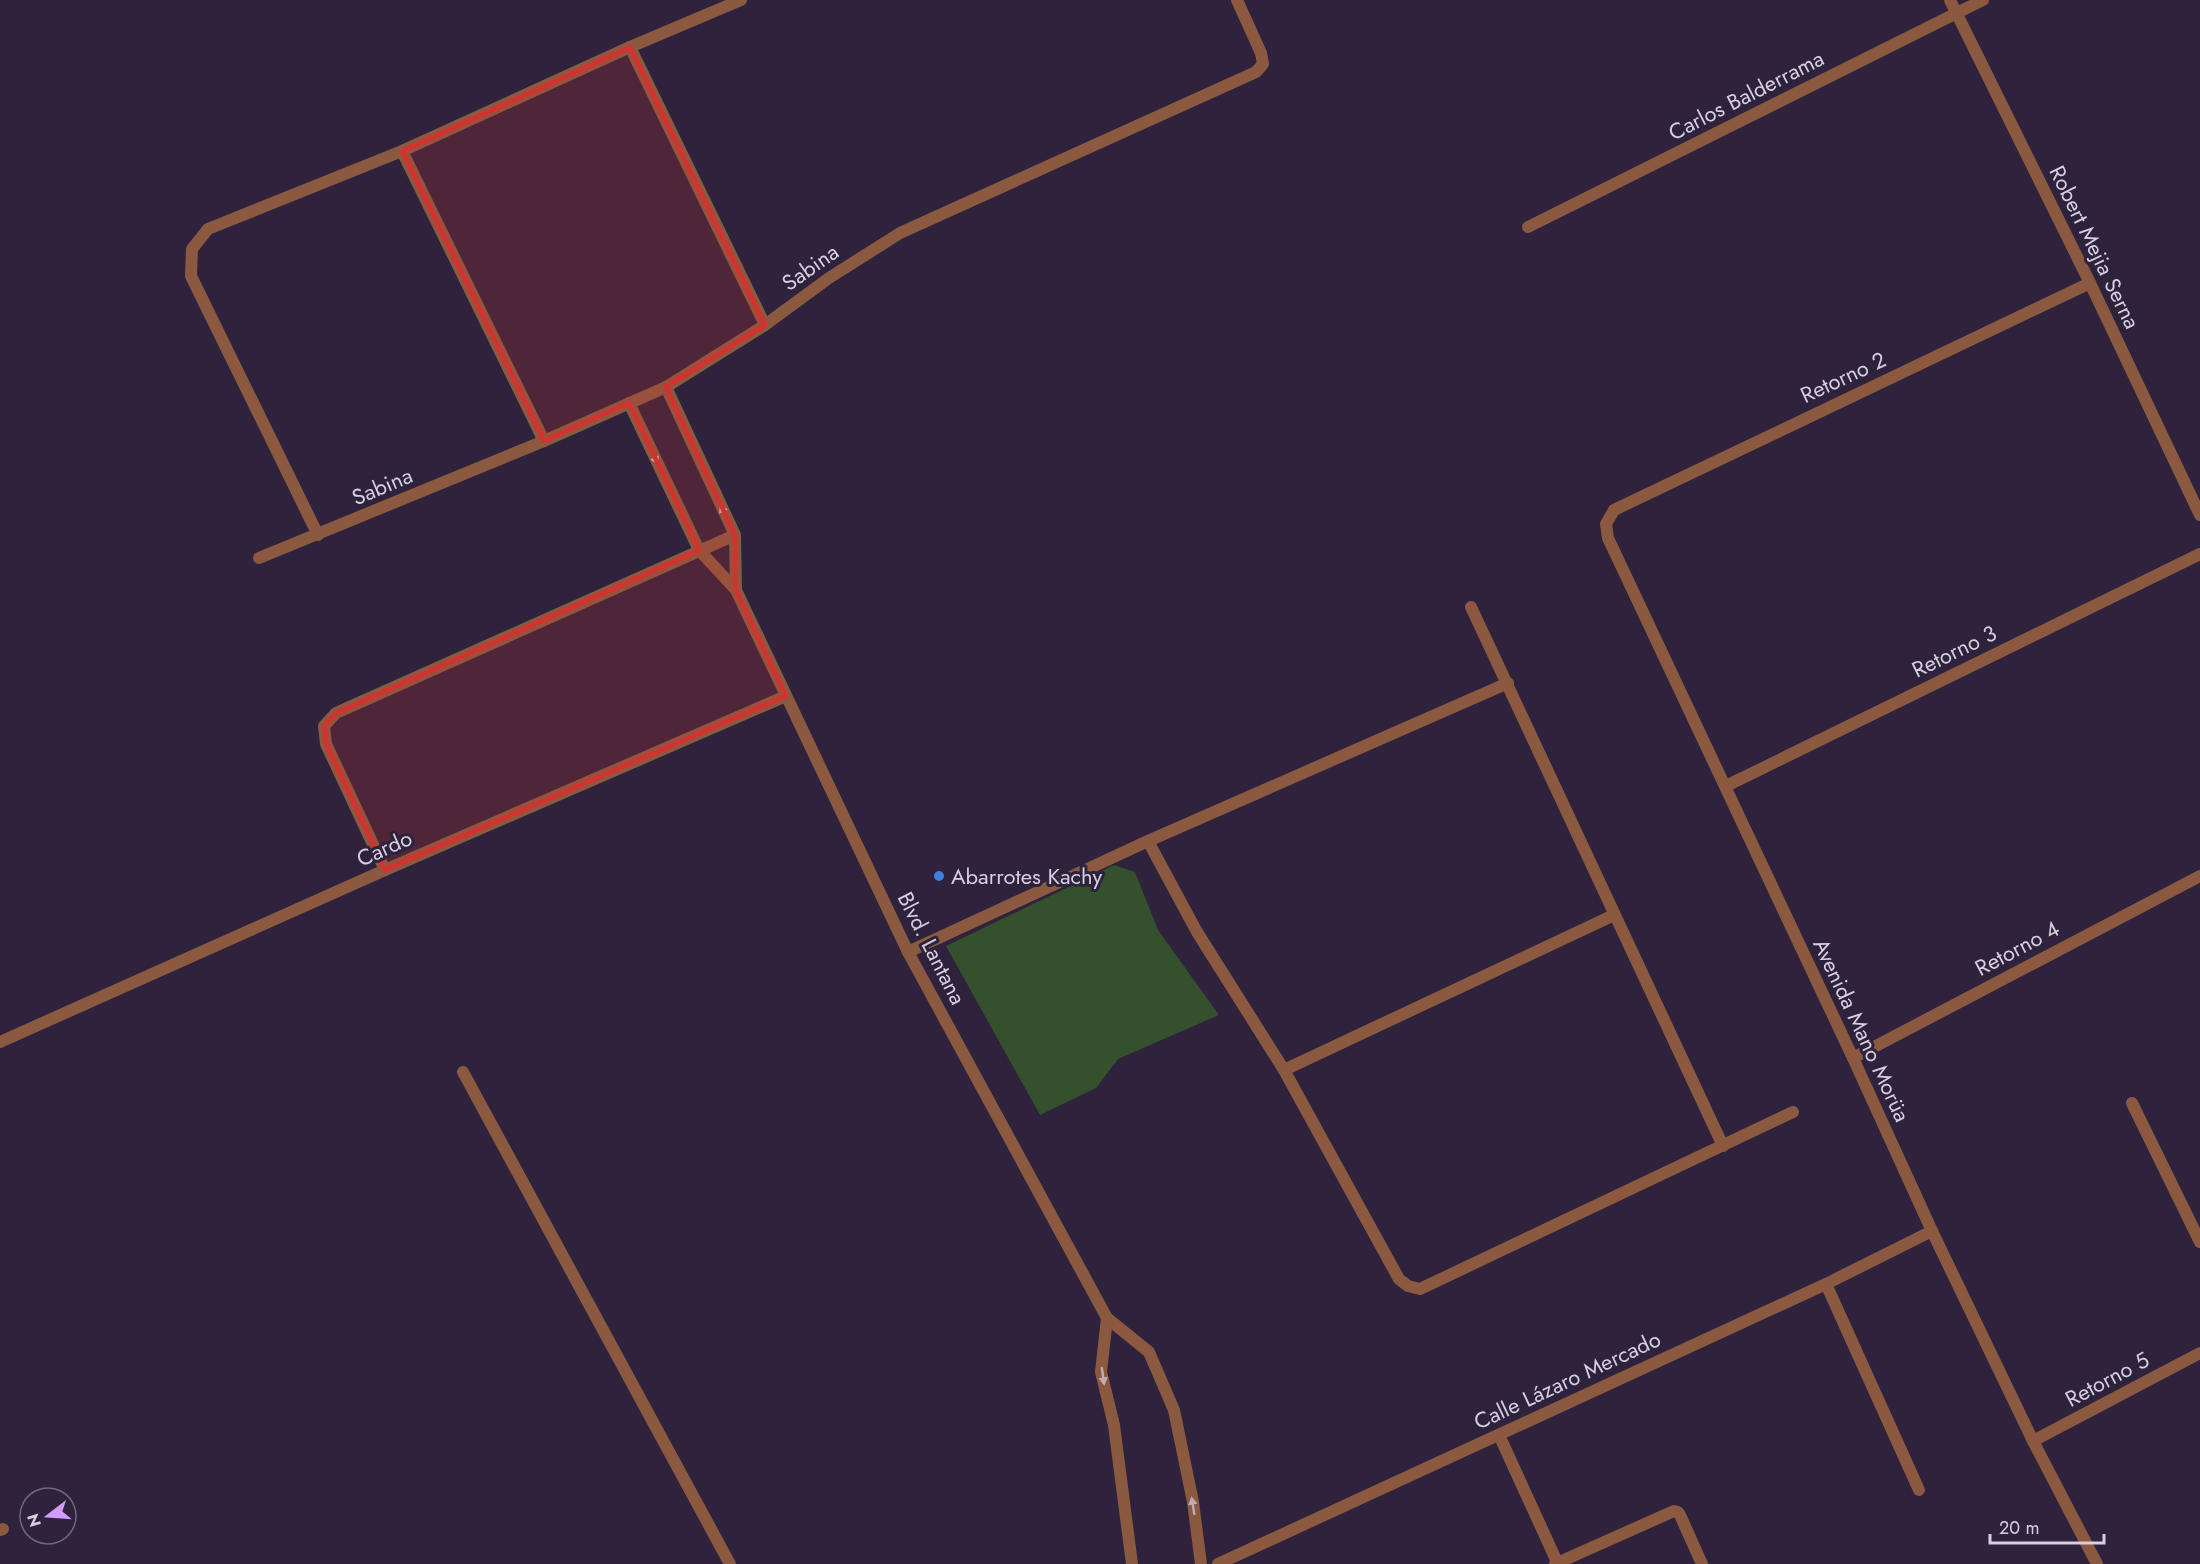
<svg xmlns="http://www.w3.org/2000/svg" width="2200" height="1564" viewBox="0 0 2200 1564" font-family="Jost,sans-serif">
<rect width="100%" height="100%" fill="#2e223c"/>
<!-- green -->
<path fill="#34502c" d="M1114,865l21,7 23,58 61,85 -101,44 -22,29 -56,27 -94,-169z"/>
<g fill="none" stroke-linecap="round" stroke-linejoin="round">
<!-- service -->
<g stroke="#8a593f" stroke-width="12">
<path d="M463,1072l267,492"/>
<path d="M0,1530l3,-1"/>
</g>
<!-- minor -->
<g stroke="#8a593f" stroke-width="12">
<path d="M1950,0l140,283 110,232"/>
<path d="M630,47l135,278"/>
<path d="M402,151l142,290"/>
<path d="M1528,227l455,-227"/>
<path d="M2090,283l-476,227 -8,14 2,14 245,520 79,173 101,210 64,123"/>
<path d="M666,387l69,148 1,55"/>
<path d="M629,403l70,147 37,40 172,362 199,366 42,34 25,58 19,92 8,62"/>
<path d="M318,535l-127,-259 1,-27 16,-20 194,-78 228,-104 111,-47"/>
<path d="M259,558l285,-117 122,-54 99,-62 64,-47 71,-45 356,-161 7,-8 -2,-11 -24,-53"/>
<path d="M1471,607l252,539"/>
<path d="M1726,786l474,-232"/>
<path d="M1148,841l49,91 87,138 115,209 9,7 12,3 373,-177"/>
<path d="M385,870l-59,-126 -2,-18 12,-13 399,-178"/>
<path d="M908,952l240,-111 360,-158"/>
<path d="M0,1042l385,-172 401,-174"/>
<path d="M1853,1058l347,-182"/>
<path d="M1284,1070l330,-155"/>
<path d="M2132,1103l68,139"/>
<path d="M1826,1284l93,206"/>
<path d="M1107,1318l-6,54 13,53 18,139"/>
<path d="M1499,1435l59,129"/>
<path d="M2033,1441l167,-88"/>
<path d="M1218,1564l608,-280 106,-53"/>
<path d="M1555,1564l119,-53 4,1 2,3 22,49"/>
</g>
</g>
<!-- one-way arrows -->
<defs><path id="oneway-solid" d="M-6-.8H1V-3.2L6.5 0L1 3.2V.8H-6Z" transform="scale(1.5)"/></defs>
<g fill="#bfacb0">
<use href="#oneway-solid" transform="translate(654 456) rotate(64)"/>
<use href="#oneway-solid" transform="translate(724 513) rotate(-115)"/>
<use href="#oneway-solid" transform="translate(1103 1376) rotate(82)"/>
<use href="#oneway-solid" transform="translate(1193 1506) rotate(-99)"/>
</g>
<!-- marked area -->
<path fill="#d63031" fill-opacity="0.2" stroke="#d63031" stroke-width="4.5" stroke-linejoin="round" d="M630,47l135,278 -99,62 69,148 1,55 50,106 -401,174 -59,-126 -2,-18 12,-13 363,-163 -70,-147 -85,38 -142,-290z"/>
<!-- markers -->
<circle fill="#3f7fe0" stroke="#2e223c" stroke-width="2" cx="939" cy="876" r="6"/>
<g text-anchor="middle" stroke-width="6" stroke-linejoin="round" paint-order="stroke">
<!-- street labels -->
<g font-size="22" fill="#d6cfe0" stroke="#2e223c">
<text transform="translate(1746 95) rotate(-27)" y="8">Carlos Balderrama</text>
<text transform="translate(2095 247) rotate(64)" y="8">Robert Mejia Serna</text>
<text transform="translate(810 267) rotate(-35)" y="8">Sabina</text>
<text transform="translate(1843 377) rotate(-25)" y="8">Retorno 2</text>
<text transform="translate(382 486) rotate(-23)" y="8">Sabina</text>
<text transform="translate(1954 651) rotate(-26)" y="8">Retorno 3</text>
<text transform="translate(384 848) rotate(-24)" y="8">Cardo</text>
<text transform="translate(932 948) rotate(63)" y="8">Blvd. Lantana</text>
<text transform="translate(2017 948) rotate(-28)" y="8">Retorno 4</text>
<text transform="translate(1862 1030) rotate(65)" y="8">Avenida Mano Morüa</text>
<text transform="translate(2107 1379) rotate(-28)" y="8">Retorno 5</text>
<text transform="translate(1567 1380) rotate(-25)" y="8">Calle Lázaro Mercado</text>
</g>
<!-- poi labels -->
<g font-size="22" fill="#d6cfe0" stroke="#2e223c" text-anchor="start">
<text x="951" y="884">Abarrotes Kachy</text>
</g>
</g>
<!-- north arrow -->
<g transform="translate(48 1516) rotate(253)"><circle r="28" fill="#2e223c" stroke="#71677e" stroke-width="1.5"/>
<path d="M0-4.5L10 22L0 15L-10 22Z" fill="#d39cfc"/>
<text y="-9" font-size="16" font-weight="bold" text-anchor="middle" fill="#d6cfe0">N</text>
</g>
<!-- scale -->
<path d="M1990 1534v9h114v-9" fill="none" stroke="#d6cfe0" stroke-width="3"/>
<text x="1999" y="1534" font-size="18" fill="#d6cfe0" stroke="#2e223c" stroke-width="4.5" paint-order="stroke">20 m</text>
</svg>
